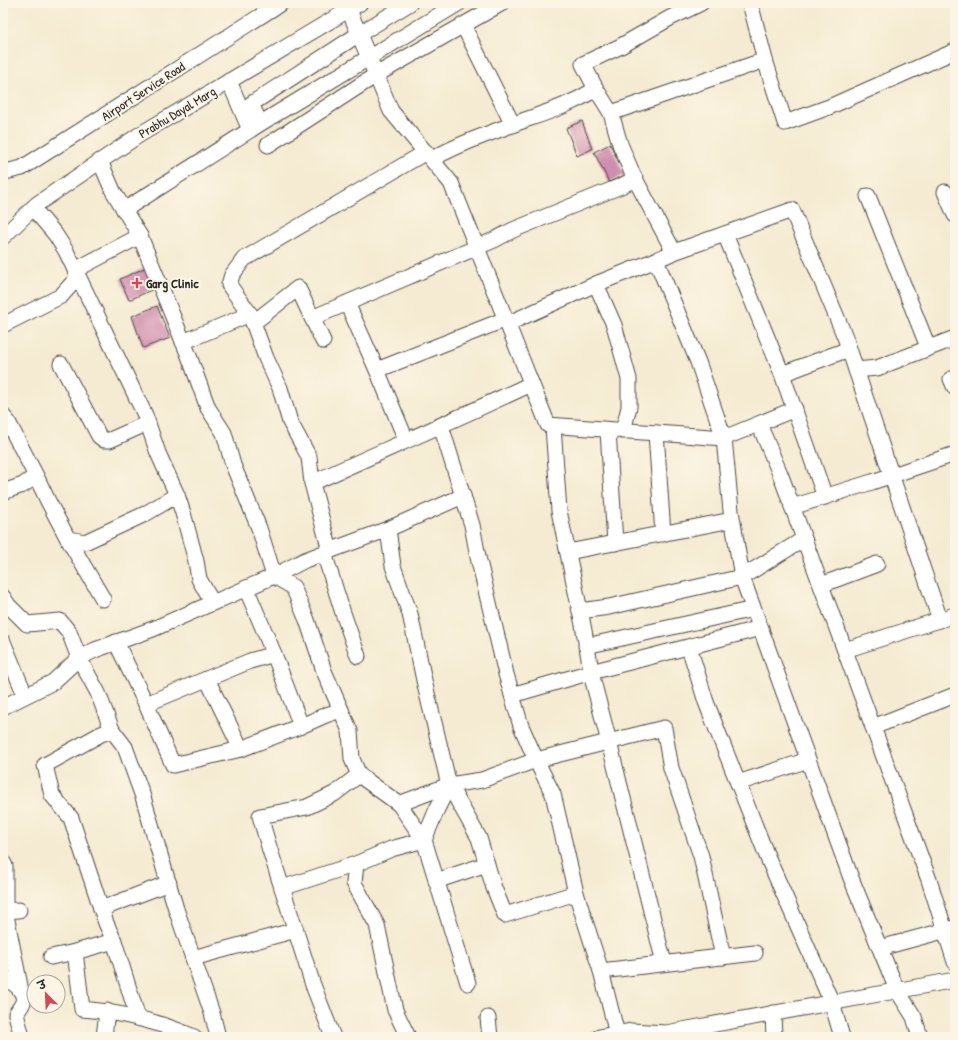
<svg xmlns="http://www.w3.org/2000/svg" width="958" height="1040" viewBox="0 0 958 1040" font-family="'Patrick Hand','Playpen Sans Deva',sans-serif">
<rect width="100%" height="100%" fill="#fcf5e5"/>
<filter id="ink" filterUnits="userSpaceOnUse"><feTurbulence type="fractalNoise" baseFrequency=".025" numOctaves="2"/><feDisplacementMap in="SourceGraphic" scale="8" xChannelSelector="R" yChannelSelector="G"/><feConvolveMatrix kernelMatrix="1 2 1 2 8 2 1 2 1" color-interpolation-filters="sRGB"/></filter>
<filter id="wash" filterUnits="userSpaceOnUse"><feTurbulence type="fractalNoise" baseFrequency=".012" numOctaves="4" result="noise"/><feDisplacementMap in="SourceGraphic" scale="16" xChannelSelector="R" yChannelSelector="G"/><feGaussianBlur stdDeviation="0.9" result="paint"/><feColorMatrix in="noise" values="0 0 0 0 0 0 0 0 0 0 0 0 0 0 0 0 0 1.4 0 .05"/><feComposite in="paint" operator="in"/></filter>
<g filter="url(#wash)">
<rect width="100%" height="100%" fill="#f5ebd2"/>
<g id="blocks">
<!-- building -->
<g fill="#d08eaf">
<path d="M582,121l10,28 -15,7 -11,-28z"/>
<path d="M610,144l15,31 -16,7 -15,-30z"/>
<path d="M147,267l9,21 -27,12 -9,-21z"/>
<path d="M157,306l13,32 -27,10 -11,-32z"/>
</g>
</g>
</g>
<g filter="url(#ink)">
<use href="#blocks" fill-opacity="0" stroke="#494844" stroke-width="1"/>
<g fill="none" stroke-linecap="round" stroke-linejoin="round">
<defs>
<g id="minor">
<path d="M750,3l15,57 20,63 44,-16 126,-56"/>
<path d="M349,10l42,101 60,72 97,242 176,13 71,-29"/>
<path d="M463,25l50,100"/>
<path d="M229,81l21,49"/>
<path d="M611,113l154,-53"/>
<path d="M260,123l-9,-19 108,-70 51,-31"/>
<path d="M268,145l108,-70 126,-72"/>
<path d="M432,159c29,-16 61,-27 93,-39 26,-9 47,-16 71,-31"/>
<path d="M3,170l2,2 17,-4 259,-165"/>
<path d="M945,192l10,23"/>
<path d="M868,196l60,151"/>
<path d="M33,208l22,26 11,17 79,164 13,38 19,42"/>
<path d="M124,210l137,-87 198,-120"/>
<path d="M725,234l57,140 43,123"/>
<path d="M3,237l34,-33 102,-69 221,-132"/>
<path d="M674,252l-41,-77 -13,-31 -9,-31 -15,-24 -13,-25 38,-18 49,-28 31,-15"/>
<path d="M75,270l65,-34"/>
<path d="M596,284l18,41 15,54v28l-6,24"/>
<path d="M347,303l30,67 129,-51"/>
<path d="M312,318l182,-78 19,-10 49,-20 59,-24 14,-7"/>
<path d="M253,323l45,-35 25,53"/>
<path d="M507,324l89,-40 60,-24"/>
<path d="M3,325l58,-29 17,-19"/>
<path d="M183,342l67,-28"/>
<path d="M61,364l38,72 5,4h6l38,-17"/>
<path d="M377,370l29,70"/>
<path d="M856,370l21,-2 78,-30"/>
<path d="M782,374l67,-25"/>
<path d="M951,379l4,9"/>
<path d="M3,416l5,6 28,54 -13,9 -20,7"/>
<path d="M759,424l22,52 148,404 26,82"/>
<path d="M553,426l6,85 24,114 10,56 16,61 55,221"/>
<path d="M608,430l7,113"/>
<path d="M656,433l7,101"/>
<path d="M36,476l12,25 20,38 17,3 60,-28 32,-19 6,18 13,48 3,18 13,23"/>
<path d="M312,483l-3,-26 -19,-35 -10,-34 -14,-30 -16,-44 -21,-29 3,-10 12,-16 182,-107"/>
<path d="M792,507l80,-25 83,-28"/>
<path d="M388,529l5,37 17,48 15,71 24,100 33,-5 54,-20 -15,-34 -15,-52 -28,-117 -6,-32 -31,-99"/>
<path d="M68,539l35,60"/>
<path d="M330,551l-18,-68c73,-33 147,-65 219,-99"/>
<path d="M568,552l164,-32"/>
<path d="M324,553l19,60 15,43"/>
<path d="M274,576l19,11 14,33 17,51 26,60 2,28 7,16 40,29 50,-19"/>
<path d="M274,576l31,-16 83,-31 75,-33"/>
<path d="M821,585l56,-21"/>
<path d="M246,588l28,66"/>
<path d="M3,597l5,8 19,19 33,-3 9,11 10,26 16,-8 58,-21 121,-53 -15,-48 -26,-63 -9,-32 -16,-25 -19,-52 -49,-120 -27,-45 -13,-30"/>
<path d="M580,611l29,-4 133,-30 62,-38"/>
<path d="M3,642l22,53"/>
<path d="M116,642l30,62 104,-43 24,-7 27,72 25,-11 15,-5"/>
<path d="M586,646l168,-37"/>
<path d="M689,647l17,55 61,154 65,147 10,34"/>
<path d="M845,650l110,-35"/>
<path d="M207,679l34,70"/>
<path d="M512,695l79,-23 170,-44"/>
<path d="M146,704l27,61 68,-16 60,-23"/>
<path d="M3,707l50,-25 26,-24 19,35 14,37 -11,4 -56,31 7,30 19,23 35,105 8,18 -39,11 7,57c39,3 77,13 112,28"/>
<path d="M873,727l82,-32"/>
<path d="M112,730l13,17 18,50 33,112 36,104 6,24"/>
<path d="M738,783l70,-23"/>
<path d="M449,785l30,53 15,50 11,27 71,-22"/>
<path d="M399,804l25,36 44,143"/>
<path d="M424,840l13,-31 12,-24"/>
<path d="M3,862l2,4v44l16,81"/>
<path d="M436,881l51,-17"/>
<path d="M282,888l74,-24"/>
<path d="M101,909l68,-26"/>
<path d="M3,911l16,-1"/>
<path d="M114,941l24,77"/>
<path d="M880,948l74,-20"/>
<path d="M51,957l24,-5"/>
<path d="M193,958l103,-28"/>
<path d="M601,971l154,-18"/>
<path d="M3,979c10,2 23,12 20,23 -1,4 -5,8 -7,12l6,23"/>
<path d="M773,1013l1,24"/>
<path d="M488,1018l2,19"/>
<path d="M617,1034l-16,-63 -25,-78 -23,-99 -17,-34 128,-32 7,40 30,88 22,101"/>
<path d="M104,1037l3,-26"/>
<path d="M333,1037l-20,-52 -44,-138 -9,-31 47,-9 27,-13 25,-19"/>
<path d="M408,1037l-13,-27 -18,-85 -23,-42 2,-19 35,-15 33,-9"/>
<path d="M599,1037l32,-6 35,2 289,-53"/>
<path d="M920,1037l-6,-20 -17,-27 -46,-112 -109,-301 -11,-66 -7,-73 -26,-76 -42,-102 18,-8 118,-42 53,127 95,283"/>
</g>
</defs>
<!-- minor casing -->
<use href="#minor" stroke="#494844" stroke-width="17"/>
<!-- minor -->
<use href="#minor" stroke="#fff" stroke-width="15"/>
</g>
</g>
<!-- markers -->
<path fill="#d1495b" stroke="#fcf5e5" stroke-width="1.5" d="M135 277h4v4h4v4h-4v4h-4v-4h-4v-4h4z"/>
<g text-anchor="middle" stroke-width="4" stroke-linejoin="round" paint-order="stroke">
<!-- street labels -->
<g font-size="13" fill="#2b2b2b" stroke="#fcf5e5">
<text transform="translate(143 91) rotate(-33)" y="5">Airport Service Road</text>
<text transform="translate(177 112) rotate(-31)" y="5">Prabhu Dayal Marg</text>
</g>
<!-- poi labels -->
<g font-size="13" font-weight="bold" fill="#2b2b2b" stroke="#fcf5e5" text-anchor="start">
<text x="146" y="288">Garg Clinic</text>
</g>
</g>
<!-- margin -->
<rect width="958" height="1040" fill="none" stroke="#fcf5e5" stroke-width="16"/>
<!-- north arrow -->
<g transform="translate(46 994) rotate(336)"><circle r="19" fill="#fcf5e5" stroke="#a8a49b"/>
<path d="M0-3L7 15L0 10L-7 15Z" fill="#d1495b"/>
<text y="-6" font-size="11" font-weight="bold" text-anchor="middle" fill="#2b2b2b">उ</text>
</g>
</svg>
